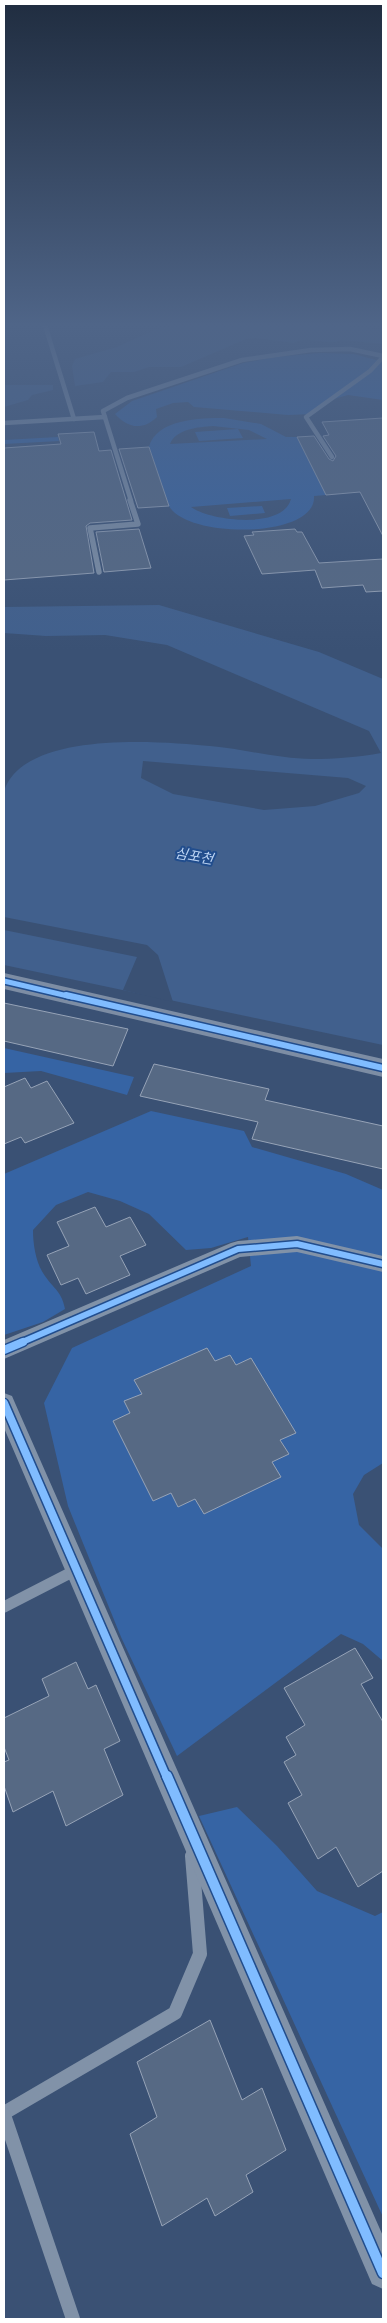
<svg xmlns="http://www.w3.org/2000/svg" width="387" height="2323" viewBox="0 0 387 2323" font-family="Overpass,'Noto Sans KR',sans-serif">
<rect width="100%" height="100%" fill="#3a5174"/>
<!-- green -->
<g fill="#3664a4" fill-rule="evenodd">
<path d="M320,353l34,1 29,8v38l-35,-5 -22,6 -14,13 -24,1 -94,-8 -6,-5 -15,1 -17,6 1,8c-15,14 -29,11 -42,-3l17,-13 111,-38 33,-6z"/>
<path d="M224,418l37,6 25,13h11l29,58 -12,1c3,43 -127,43 -145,10l-20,-59c7,-28 52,-29 75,-29zM213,426l36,4 18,9 -97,5c6,-15 28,-17 43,-18zM291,499c-8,31 -81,22 -100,8z"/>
<path d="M238,429l5,9 -44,3 -4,-9z"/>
<path d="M58,437l1,4 -55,3v-4z"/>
<path d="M262,506l3,7 -35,3 -3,-8z"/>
<path d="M4,1049v-1l130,29 -7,18 -86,-24 -37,2z"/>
<path d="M151,1111l93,20 8,16 94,27 37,16v273l-19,12 -11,19 6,31 24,24v112l-20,-17 -22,-10 -164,122 -56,-119 -53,-131 -24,-103 28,-55 179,-82 -3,-29 -37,11 -25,2 -37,-36 -29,-13 -32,-9 -32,13 -23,25c0,15 3,34 12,46 9,13 17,16 20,33l-22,13 -39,13v-161z"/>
<path d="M237,1807l40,39 40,45 58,25 8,-4v305l-184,-401z"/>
</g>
<!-- water -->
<g fill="#41608d" fill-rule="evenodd">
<path d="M181,325h156l46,5v14l-41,-4c-17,7 -34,-6 -48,3l-38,-5 -10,1 -65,28h-32l-15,5h-23l-8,10 -28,4 -3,-20 3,-7 42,-12 39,-18z"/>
<path d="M4,385h49v5l-21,5 -4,5 -24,7z"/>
<path d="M159,605l160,47 64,27v366l-379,-80v-174c20,-61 155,-50 206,-45 34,3 69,13 102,13 22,0 47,-2 69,-6l-12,-22 -202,-86 -62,-10 -59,1 -42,-3v-26zM143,761l205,17 18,8 -7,7 -44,13 -51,4 -91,-16 -32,-16z"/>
</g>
<!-- pier -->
<path fill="#3a5174" d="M4,917l143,28 11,10 15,47 -50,-12 14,-33 -133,-27z"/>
<!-- building -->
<g fill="#566984" stroke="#96a3b7">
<path d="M383,418v118l-23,-44 -34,3 -29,-58 17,-1 15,23 4,2 3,-5 -13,-20 6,-1 -7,-13z"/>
<path d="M94,432l5,19 12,-1 21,70 -42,3 -4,3 8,47 -90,7v-132l57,-4 -3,-10z"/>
<path d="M149,447l20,59 -31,2 -19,-59z"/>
<path d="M139,529l12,39 -47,4 -8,-40z"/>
<path d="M295,529l2,3h5l17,31 64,-4v32l-17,1 -3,-7 -41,3 -7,-18 -53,4 -18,-38 10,-1 -2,-3z"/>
<path d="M4,1003l124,26 -15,37 -109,-25z"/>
<path d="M154,1064l115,25 -4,11 118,26v43l-131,-30 6,-17 -118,-26z"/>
<path d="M25,1078l6,10 16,-7 27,42 -49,20 -4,-6 -17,7v-57z"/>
<path d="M95,1207l11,20 24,-10 16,28 -26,11 10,19 -44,19 -8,-16 -17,7 -14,-30 22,-9 -12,-24z"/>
<path d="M207,1348l8,13 15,-6 6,10 15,-7 45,75 -16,7 9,14 -17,8 9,15 -77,37 -9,-15 -17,8 -7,-14 -18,8 -40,-80 17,-8 -6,-12 18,-7 -8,-14z"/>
<path d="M355,1648l18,30 -12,6 22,38v149l-25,16 -22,-40 -18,12 -30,-56 14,-8 -18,-33 12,-7 -10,-18 19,-12 -21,-37z"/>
<path d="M76,1662l12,27 8,-4 24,56 -16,8 19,46 -57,31 -13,-35 -40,21 -9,-26v-24l5,-2 -5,-13v-29l45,-22 -7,-17z"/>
<path d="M210,2020l32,80 20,-12 24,62 -40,25 7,17 -38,24 -8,-18 -45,28 -32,-92 27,-17 -20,-55z"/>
</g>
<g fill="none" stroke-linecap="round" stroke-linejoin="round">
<!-- lane-far3 -->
<g stroke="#8192a8" stroke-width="4.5">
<path d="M45,325l29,94"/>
<path d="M4,423l101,-6"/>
<path d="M332,457l-26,-40 64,-46 13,-14"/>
<path d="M131,501l-28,-90 24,-13 115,-38 69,-10 39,-1 33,7"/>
</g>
<!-- lane-far2 -->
<path stroke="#8192a8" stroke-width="5.5" d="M99,572l-9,-44 48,-4 -8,-24"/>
<!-- lane-far1 -->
<path stroke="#8192a8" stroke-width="11" d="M4,1607l72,-37"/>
<!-- lane -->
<g stroke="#8192a8" stroke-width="14">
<path d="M4,2113l171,-100 25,-59 -8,-98"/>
<path d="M4,2115l69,204"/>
</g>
<!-- street -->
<g fill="#8192a8" fill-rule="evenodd">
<path d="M297,1236l86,20v16l-86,-20 -57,5 -236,102v-19l227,-97 7,-2z"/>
<path d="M4,1393l8,3 3,7 368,833v53l-11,-5 -368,-856z"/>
</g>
<!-- secondary -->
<path fill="#7d8da4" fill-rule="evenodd" d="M4,973l379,86v18l-379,-88z"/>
<defs>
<path id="cycleway-far3" d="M4,981l68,16"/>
<g id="cycleway-far2">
<path d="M66,995l317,73"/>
<path d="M20,1343l218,-94 59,-5 86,20"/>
</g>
<g id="cycleway-far1">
<path d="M4,1350l19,-8"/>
<path d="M4,1403l163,375"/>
</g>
<path id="cycleway" d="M167,1776l216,497"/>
</defs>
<!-- cycleway-far3 casing -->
<use href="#cycleway-far3" stroke="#214d8d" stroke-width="8"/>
<!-- cycleway-far2 casing -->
<use href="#cycleway-far2" stroke="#214d8d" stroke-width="9"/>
<!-- cycleway-far1 casing -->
<use href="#cycleway-far1" stroke="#214d8d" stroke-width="11"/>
<!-- cycleway casing -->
<use href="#cycleway" stroke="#214d8d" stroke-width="13"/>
<!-- cycleway-far3 -->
<use href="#cycleway-far3" stroke="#80bcff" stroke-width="5"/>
<!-- cycleway-far2 -->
<use href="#cycleway-far2" stroke="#80bcff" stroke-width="6"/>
<!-- cycleway-far1 -->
<use href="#cycleway-far1" stroke="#80bcff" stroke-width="8"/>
<!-- cycleway -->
<use href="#cycleway" stroke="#80bcff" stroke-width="10"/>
</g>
<!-- sky -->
<linearGradient id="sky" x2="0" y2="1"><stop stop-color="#202d40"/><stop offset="0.5" stop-color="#4f6588"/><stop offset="1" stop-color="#4f6588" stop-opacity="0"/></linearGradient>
<rect width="387" height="650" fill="url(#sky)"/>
<g text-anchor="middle" stroke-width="4" stroke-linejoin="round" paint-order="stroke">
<!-- far-water labels -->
<g font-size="14" font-style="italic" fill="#bbd3f3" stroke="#214d8d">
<text transform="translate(194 856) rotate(10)" y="5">심포천</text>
</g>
</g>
<!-- border -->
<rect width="387" height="2323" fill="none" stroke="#ffffff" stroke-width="10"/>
</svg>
